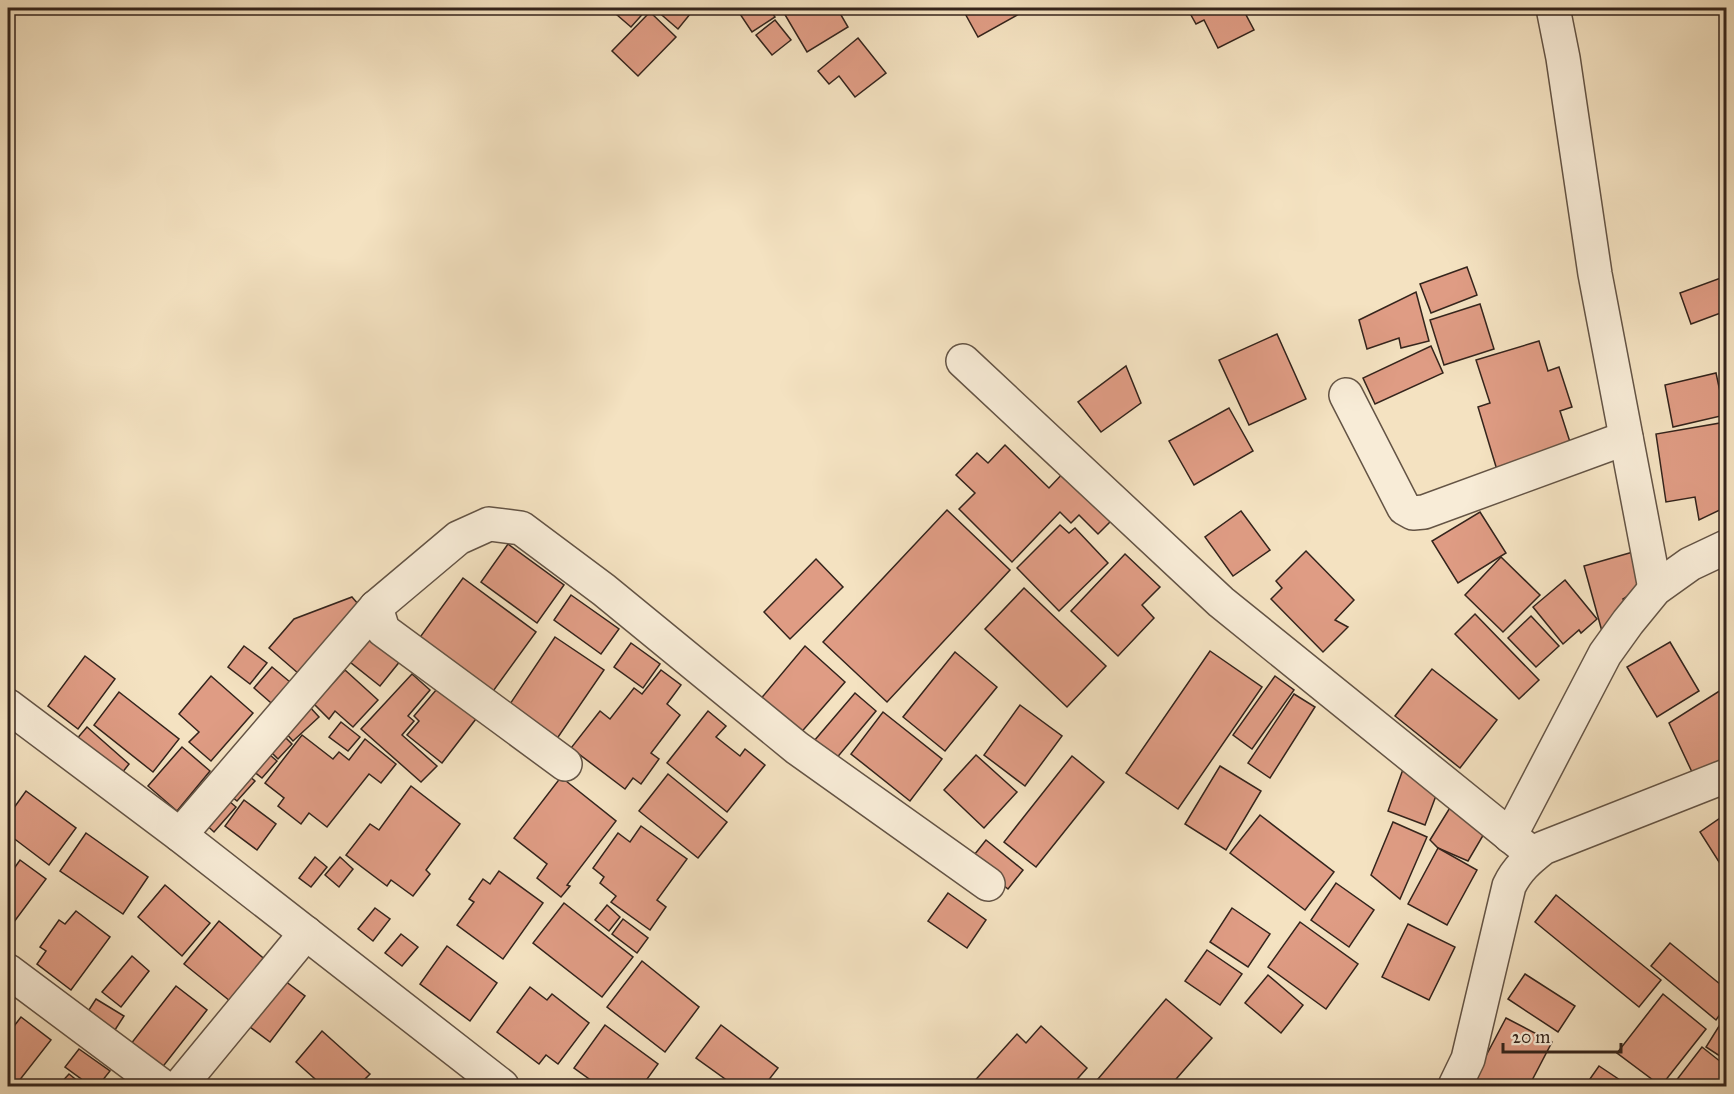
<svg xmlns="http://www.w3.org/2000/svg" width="1734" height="1094" viewBox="0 0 1734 1094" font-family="'IM FELL Great Primer',serif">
<rect width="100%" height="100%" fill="#f4e2c1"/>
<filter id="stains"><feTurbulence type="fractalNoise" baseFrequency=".00333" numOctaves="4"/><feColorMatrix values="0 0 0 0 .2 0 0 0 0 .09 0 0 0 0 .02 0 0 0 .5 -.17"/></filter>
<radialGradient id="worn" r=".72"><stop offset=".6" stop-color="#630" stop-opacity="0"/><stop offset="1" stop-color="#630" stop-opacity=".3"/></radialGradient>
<!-- building -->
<g fill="#df9c84" stroke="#34241c" stroke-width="1.5">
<path d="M609,8h39l-17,19z"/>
<path d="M658,8h37l-17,21 -22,-19z"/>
<path d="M736,8h33l6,9 -23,15z"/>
<path d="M781,8h56l11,19 -41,25z"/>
<path d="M962,8h54l3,6 -41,23z"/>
<path d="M1187,8h63l-6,3 10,19 -36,18 -14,-28 -8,4z"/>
<path d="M650,12l26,25 -38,39 -26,-25z"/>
<path d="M775,20l16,20 -19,15 -16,-20z"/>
<path d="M858,38l28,35 -31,24 -16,-21 -10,8 -11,-13z"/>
<path d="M1467,267l10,28 -46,18 -11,-29z"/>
<path d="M1726,276v35l-35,13 -11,-31z"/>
<path d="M1416,292l13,49 -28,7 -2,-10 -32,11 -8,-29z"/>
<path d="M1480,304l14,45 -50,16 -14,-45z"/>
<path d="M1277,334l29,65 -57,26 -30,-65z"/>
<path d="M1539,341l9,30 11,-4 13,40 -12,4 11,34 -74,25 -19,-63 12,-4 -14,-43z"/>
<path d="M1431,346l12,27 -68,31 -12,-26z"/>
<path d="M1126,366l15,37 -40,29 -23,-30z"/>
<path d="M1716,373l9,42 -52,12 -8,-42z"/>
<path d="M1229,408l24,43 -59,34 -25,-44z"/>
<path d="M1726,422v85l-27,13 -4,-23 -29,5 -10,-68z"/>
<path d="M1005,445l44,43 18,-19 49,47 -18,18 -19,-19 -8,8 -11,-11 -48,50 -53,-53 16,-16 -19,-18 21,-22 11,10z"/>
<path d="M947,510l63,60 -123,132 -64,-60z"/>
<path d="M1241,511l29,39 -37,26 -28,-39z"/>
<path d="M1480,512l26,41 -48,30 -26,-42z"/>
<path d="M1060,525l9,8 6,-5 33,35 -49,48 -42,-43z"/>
<path d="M508,544l56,41 -27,38 -56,-41z"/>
<path d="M1640,550l9,33 -26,16 11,18 -31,18 -19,-69z"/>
<path d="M1306,551l48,49 -19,20 13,7 -25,25 -52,-53 11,-11 -6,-7z"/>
<path d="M1125,554l35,33 -18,18 12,13 -36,38 -47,-45z"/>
<path d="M1501,557l39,38 -37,37 -38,-37z"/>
<path d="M816,559l27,28 -53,52 -26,-27z"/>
<path d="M463,578l73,54 -45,62 -73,-54z"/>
<path d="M1565,580l32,39 -16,14 -2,-3 -16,14 -30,-37z"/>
<path d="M1024,588l82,78 -39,41 -82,-78z"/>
<path d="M571,595l48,34 -18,25 -47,-34z"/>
<path d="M352,597l7,8 -53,75 -37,-32 25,-29z"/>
<path d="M1475,614l64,66 -20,19 -64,-65z"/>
<path d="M1531,616l28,30 -23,21 -28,-29z"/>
<path d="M370,636l31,24 -21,26 -30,-24z"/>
<path d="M555,637l49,33 -50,73 -48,-33z"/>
<path d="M1670,642l29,49 -42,26 -30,-50z"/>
<path d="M631,643l29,21 -17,24 -29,-21z"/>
<path d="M244,646l23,17 -17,21 -22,-17z"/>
<path d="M805,646l40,36 -47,54 -39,-35z"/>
<path d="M1210,651l52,36 -84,122 -52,-36z"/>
<path d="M955,652l42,35 -52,64 -42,-34z"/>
<path d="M85,656l30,23 -37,50 -30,-23z"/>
<path d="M272,667l24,20 -18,22 -24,-21z"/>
<path d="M1432,669l65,51 -37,48 -65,-52z"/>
<path d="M345,670l33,30 -25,27 -18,-16 -6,8 -15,-15z"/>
<path d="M661,670l20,15 -14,19 13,11 -29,38 8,6 -18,25 -8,-6 -8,11 -54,-41 29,-37 10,8 24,-31 8,6z"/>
<path d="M412,674l18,16 -22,26 6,5 -12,14 35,31 -16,16 -60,-53z"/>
<path d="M211,676l42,37 -42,48 -22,-19 10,-10 -20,-18z"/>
<path d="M1275,676l19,14 -42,59 -19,-14z"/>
<path d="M442,683l37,32 -37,48 -35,-28 12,-14 -5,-5z"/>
<path d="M1721,690l5,5v76l-27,16 -30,-64z"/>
<path d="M119,692l60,47 -26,33 -59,-47z"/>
<path d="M855,693l21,18 -41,49 -21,-19z"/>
<path d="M1294,694l21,13 -45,71 -22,-15z"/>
<path d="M308,705l11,12 -26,24 -11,-12z"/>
<path d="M1020,705l42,31 -37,50 -41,-31z"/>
<path d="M708,711l18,15 -10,11 24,19 5,-7 20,16 -38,47 -60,-49z"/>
<path d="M883,712l59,47 -32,42 -59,-47z"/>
<path d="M341,722l19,15 -12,14 -19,-14z"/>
<path d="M87,727l42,37 -11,14 -43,-37z"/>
<path d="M283,735l9,9 -14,15 -9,-9z"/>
<path d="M302,735l31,24 6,-7 10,8 16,-21 31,25 -15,19 -12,-9 -42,53 -18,-14 -8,11 -23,-18 6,-8 -19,-15z"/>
<path d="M182,747l28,24 -33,40 -29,-25z"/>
<path d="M263,749l14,12 -15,17 -14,-11z"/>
<path d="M976,755l41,37 -33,36 -40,-38z"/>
<path d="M1072,756l32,26 -68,85 -32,-25z"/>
<path d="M1406,761l34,24 -15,40 -37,-14z"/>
<path d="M1220,766l41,25 -35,59 -41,-26z"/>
<path d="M244,772l11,9 -18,20 -11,-9z"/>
<path d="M668,774l59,48 -29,36 -59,-47z"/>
<path d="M561,777l55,44 -49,64 3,1 -9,11 -24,-19 10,-14 -33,-26z"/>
<path d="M411,786l49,38 -34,46 4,4 -17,22 -22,-16 -4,6 -41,-31 24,-31 9,6z"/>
<path d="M26,791l50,37 -27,37 -41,-31v-18z"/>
<path d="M222,795l14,12 -22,25 -13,-12z"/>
<path d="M244,800l32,24 -19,26 -32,-24z"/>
<path d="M1451,806l37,21 -20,34 -30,-13 -8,-8z"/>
<path d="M1726,814v59l-26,-41z"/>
<path d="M1260,815l74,57 -29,38 -75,-57z"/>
<path d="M1393,822l34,15 -27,62 -29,-24z"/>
<path d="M641,826l46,33 -30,41 9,7 -16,23 -39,-28 5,-6 -16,-13 4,-6 -11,-9 25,-35 12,9z"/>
<path d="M86,833l62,44 -25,37 -63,-43z"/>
<path d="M986,840l37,30 -15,19 -37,-30z"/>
<path d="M1438,848l39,22 -30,55 -39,-21z"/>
<path d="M315,857l12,10 -16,20 -12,-9z"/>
<path d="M340,857l13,12 -14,18 -14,-12z"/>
<path d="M20,860l26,19 -38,51v-53z"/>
<path d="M499,871l44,32 -40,56 -46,-34 17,-23 -5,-3 14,-20 7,5z"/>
<path d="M1336,883l38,27 -25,37 -38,-27z"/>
<path d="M165,885l45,38 -28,33 -44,-39z"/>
<path d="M948,893l38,27 -19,28 -39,-27z"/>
<path d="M1556,895l105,85 -22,27 -104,-85z"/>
<path d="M564,903l69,54 -31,40 -69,-54z"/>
<path d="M607,905l13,12 -11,14 -14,-11z"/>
<path d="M375,908l15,11 -17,22 -15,-12z"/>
<path d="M1232,908l38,26 -22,33 -38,-25z"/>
<path d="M76,911l34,26 -39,53 -34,-26 9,-13 -6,-4 19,-27 6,4z"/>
<path d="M623,919l25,19 -11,15 -25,-19z"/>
<path d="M219,921l55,46 -34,42 -56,-45z"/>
<path d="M1300,922l58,42 -32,45 -58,-42z"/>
<path d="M1408,924l47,23 -26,53 -47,-23z"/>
<path d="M401,934l17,13 -16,19 -17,-13z"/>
<path d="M1670,943l56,46v17l-10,14 -65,-54z"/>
<path d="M447,946l50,37 -27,38 -50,-37z"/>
<path d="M1207,950l35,24 -22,31 -35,-24z"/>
<path d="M132,956l17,15 -28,36 -19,-15z"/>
<path d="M642,961l57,46 -34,45 -58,-45z"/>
<path d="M1525,974l50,32 -17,26 -50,-33z"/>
<path d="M1268,975l35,30 -22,28 -36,-30z"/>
<path d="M281,978l24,18 -35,46 -24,-18z"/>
<path d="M176,986l31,24 -46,59 -31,-24z"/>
<path d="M530,987l17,13 5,-6 37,29 -31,41 -12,-9 -7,9 -42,-32z"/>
<path d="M1663,994l43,35 -45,57 -44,-33z"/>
<path d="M96,999l28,17 -11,17 -28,-17z"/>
<path d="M1166,999l46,39 -42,48h-78z"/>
<path d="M1726,1015v45l-20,-13z"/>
<path d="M21,1017l30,23 -36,46h-7v-52z"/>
<path d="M1506,1018l46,24 -23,44h-59z"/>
<path d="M605,1025l53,39 -16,22h-43l-25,-18z"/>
<path d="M721,1025l57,43 -14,18h-29l-39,-28z"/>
<path d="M1041,1026l46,42 -16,18h-101l47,-52 9,9z"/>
<path d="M322,1031l48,43 -12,12h-35l-27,-24z"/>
<path d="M1702,1047l24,19v20h-54z"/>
<path d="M79,1049l31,22 -12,15h-7l-26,-19z"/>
<path d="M1599,1066l30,20h-44z"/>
<path d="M69,1074l15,12h-26z"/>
</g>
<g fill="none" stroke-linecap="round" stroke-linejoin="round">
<defs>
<g id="street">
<path d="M1553,8l10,50 32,216 60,315"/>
<path d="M963,361l258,241 313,253"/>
<path d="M1346,395l58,113 9,5 11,-1 202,-74"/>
<path d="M376,607l7,23 182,134"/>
<path d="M8,706l172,129 322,251"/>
<path d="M180,835l196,-228 82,-69 31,-14 32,4 83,62 193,158 191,136"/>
<path d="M1510,836l95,-182 23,-32 27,-33 35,-25 36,-17"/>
<path d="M8,971l154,115"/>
<path d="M180,1086l126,-153"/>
<path d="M1455,1086l13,-27 41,-173c8,-17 20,-27 34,-38l183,-72"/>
</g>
</defs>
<!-- street casing -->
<use href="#street" stroke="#645445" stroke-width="36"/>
<!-- street -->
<use href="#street" stroke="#f8ecd7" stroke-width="33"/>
</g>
<!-- margin -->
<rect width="1734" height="1094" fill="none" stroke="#f4e2c1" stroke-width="30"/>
<rect x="9" y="9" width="1716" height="1076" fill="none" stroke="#34241c" stroke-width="3"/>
<rect x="15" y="15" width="1704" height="1064" fill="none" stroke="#34241c" stroke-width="1.5"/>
<!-- scale -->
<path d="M1503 1043v9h118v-9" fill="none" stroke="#34241c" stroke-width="3"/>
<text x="1512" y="1043" font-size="18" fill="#34241c" stroke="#f8ecd7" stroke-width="4.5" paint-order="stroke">20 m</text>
<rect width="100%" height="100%" filter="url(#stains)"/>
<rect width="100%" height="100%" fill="url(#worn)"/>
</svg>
